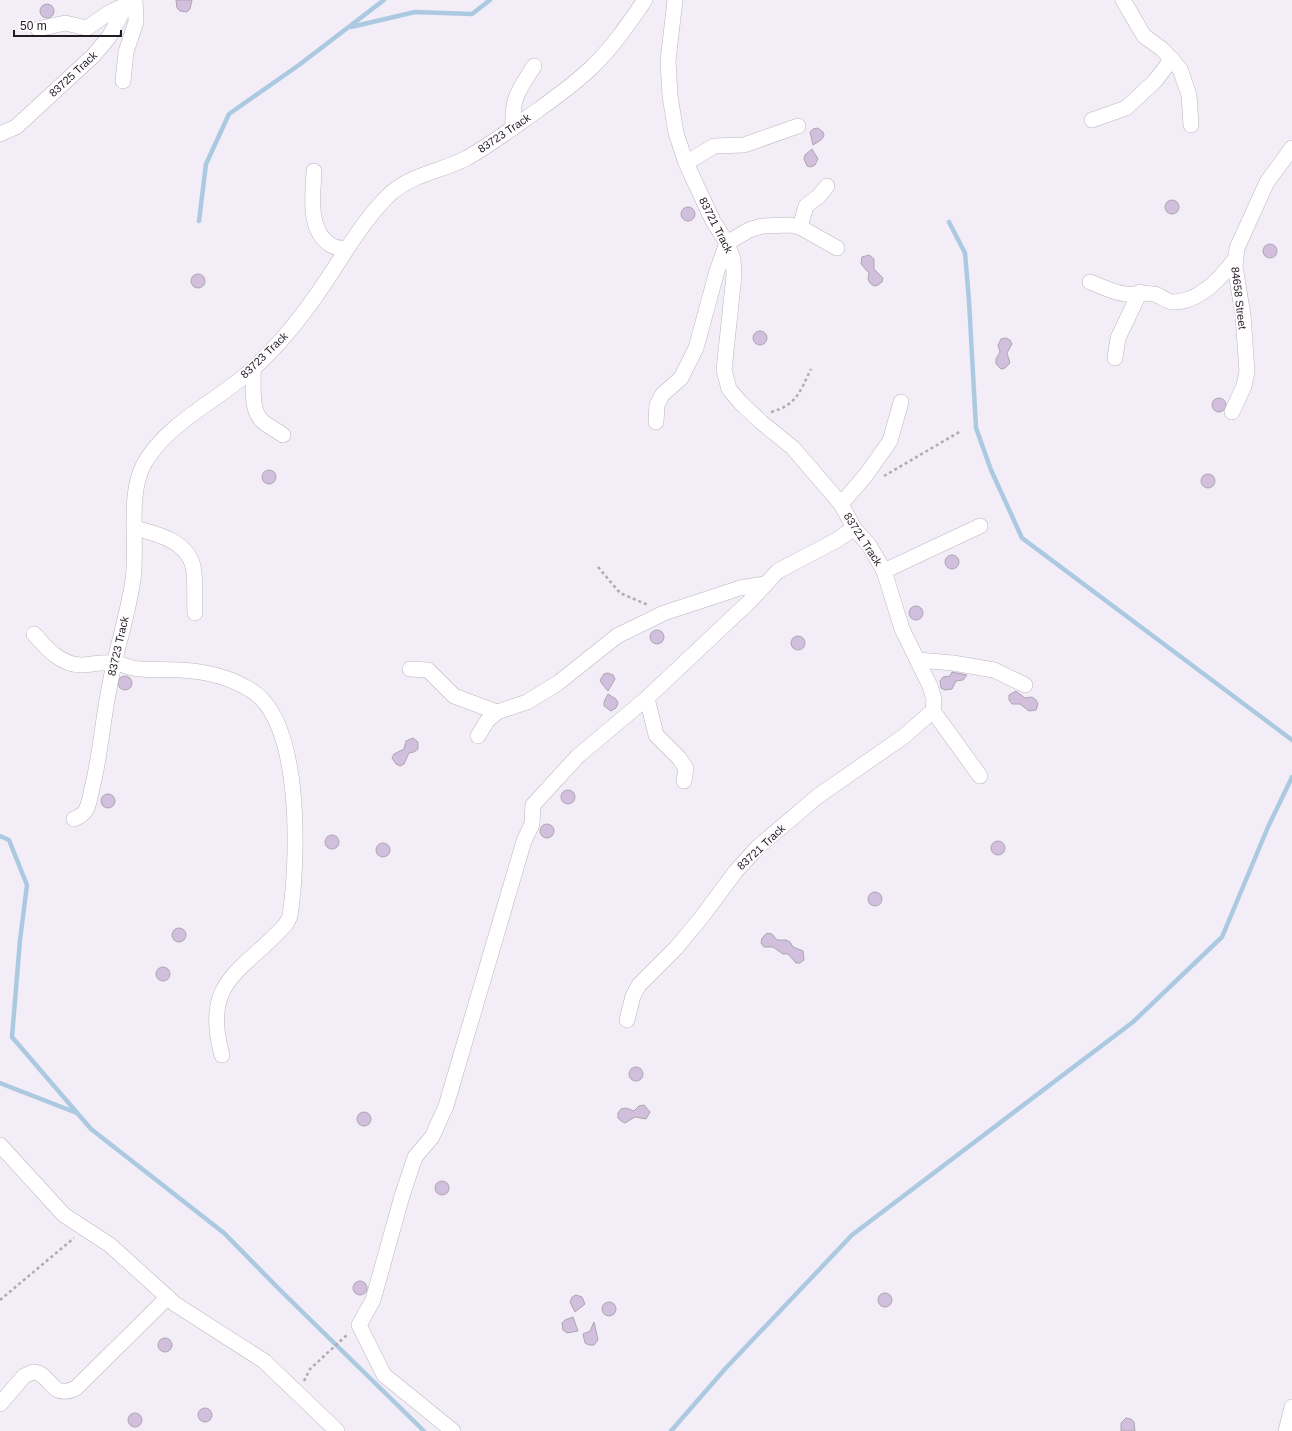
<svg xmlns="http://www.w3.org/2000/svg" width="1292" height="1431" viewBox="0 0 1292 1431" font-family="Arial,sans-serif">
<rect width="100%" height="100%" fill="#f3edf7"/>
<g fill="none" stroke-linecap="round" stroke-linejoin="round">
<!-- stream -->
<g stroke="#abcae1" stroke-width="4.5">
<path d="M351,27l64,-15 57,2 18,-14"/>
<path d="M199,221l7,-57 23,-50 70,-49 85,-65"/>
<path d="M949,222l16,31 4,48 7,127 15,42 31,68 270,202"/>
<path d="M0,836l9,4 18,45 -7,55 -8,97 79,92 133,104 55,56 145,142"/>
<path d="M0,1083l77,30"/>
<path d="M671,1431l54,-62 127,-134 281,-213 89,-85 46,-110 24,-50"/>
</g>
</g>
<!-- building -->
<g fill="#d2bfde" stroke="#aba6af">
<path d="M176,0h16l-2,9 -3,3 -7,-1 -3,-3z"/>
<circle cx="47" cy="11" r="7"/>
<path d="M818,128l5,4 1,4 -3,4 -8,5 -3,-13 3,-3z"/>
<path d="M812,149l6,10 -3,6 -4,2 -4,-1 -3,-7 1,-4z"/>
<circle cx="1172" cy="207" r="7"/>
<circle cx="688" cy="214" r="7"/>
<circle cx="1270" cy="251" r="7"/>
<path d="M869,255l5,4v10l9,9 -1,4 -4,3 -4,1 -4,-3 -2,-4 1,-6 -8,-9 1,-7z"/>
<circle cx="198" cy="281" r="7"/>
<circle cx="760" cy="338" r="7"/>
<path d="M1006,338l4,2 2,4 -5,9 3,10 -5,5 -4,1 -5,-5v-5l4,-7 -2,-7 3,-6z"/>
<circle cx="1219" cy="405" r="7"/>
<circle cx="269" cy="477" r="7"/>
<circle cx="1208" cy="481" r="7"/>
<circle cx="952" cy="562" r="7"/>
<circle cx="916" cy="613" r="7"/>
<circle cx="657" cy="637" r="7"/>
<circle cx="798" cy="643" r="7"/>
<path d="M952,672l15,3 -4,5 -7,1 -4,8 -7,1 -4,-2 -1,-7 3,-4 7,-1z"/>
<path d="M608,673l5,2 2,4 -7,12 -6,-7 -2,-4 4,-6z"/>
<circle cx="125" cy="683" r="7"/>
<path d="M1016,691l9,7 7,-1 4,3 2,4 -2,6 -7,1 -9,-7h-8l-3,-4v-5z"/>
<path d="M608,694l8,5 2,4 -2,5 -5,3 -7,-5v-4z"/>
<path d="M413,738l5,4v7l-4,3 -5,1 -5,11 -4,2 -4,-2 -4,-6 2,-4 10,-5 2,-8z"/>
<circle cx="568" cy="797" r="7"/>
<circle cx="108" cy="801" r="7"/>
<circle cx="547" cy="831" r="7"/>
<circle cx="332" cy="842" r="7"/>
<circle cx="998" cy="848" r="7"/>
<circle cx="383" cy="850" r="7"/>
<circle cx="875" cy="899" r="7"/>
<circle cx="179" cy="935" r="7"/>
<path d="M767,933l5,1 5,6h9l4,2 3,5 10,4 1,9 -4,3h-4l-8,-9h-5l-10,-7h-9l-3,-4 1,-5z"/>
<circle cx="163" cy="974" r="7"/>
<circle cx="636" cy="1074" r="7"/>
<path d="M644,1105l6,7 -4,7 -11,-2 -10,6 -4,-2 -3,-3v-5l3,-4 5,-1 8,3 5,-5z"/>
<circle cx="364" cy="1119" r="7"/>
<circle cx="442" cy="1188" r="7"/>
<circle cx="360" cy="1288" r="7"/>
<circle cx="885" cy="1300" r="7"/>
<path d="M576,1295l6,2 3,7 -10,8 -5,-10 2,-5z"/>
<circle cx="609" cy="1309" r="7"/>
<path d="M573,1317l5,14 -11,2 -4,-3 -1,-7 3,-3z"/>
<path d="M594,1322l4,18 -4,5h-5l-4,-2 -2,-9 7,-3z"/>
<circle cx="165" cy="1345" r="7"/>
<circle cx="205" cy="1415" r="7"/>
<circle cx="135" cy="1420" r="7"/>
<path d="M1126,1418l5,1 3,3 1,9h-14v-8z"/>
</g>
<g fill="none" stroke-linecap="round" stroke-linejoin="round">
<defs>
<g id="minor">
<path d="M1123,0l21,36 18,13 18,20 9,26 2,30"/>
<path d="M38,29l27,-6 22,5 23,-16 18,-8"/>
<path d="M123,81l3,-29 10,-30 -1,-22"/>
<path d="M1092,120l34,-12 29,-27 17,-22"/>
<path d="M513,128c-1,-32 5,-36 21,-62"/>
<path d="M0,134l16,-7 77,-71 16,-19 14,-26 10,-11"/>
<path d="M686,163l28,-17 30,-1 54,-19"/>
<path d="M314,171c-1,23 -7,60 17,74 4,3 11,3 15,4"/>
<path d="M800,227l6,-21 13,-10 8,-10"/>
<path d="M1090,282c11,4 24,11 36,12 9,1 18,-2 28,0 6,1 13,8 19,8 27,0 48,-24 62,-43"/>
<path d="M1115,358l3,-20 22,-46"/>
<path d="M253,370c1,15 -3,39 9,51 6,5 14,9 21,14"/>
<path d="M1232,412l12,-26 3,-14 -4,-57 -8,-48 2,-19 30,-66 25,-34"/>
<path d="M656,422l1,-17 5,-10 19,-17 15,-30 21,-77 10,-28 22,-13 13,-4 28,-1 10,2 37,21"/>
<path d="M841,504l25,-29 24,-34 11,-39"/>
<path d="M135,528c22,6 51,12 58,38 3,13 1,33 2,47"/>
<path d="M884,571l96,-45"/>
<path d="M34,634c13,15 28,32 49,31 10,-1 21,-3 31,-2 9,1 17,6 26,6 13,1 26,0 40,1 23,1 49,7 69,19 55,30 49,173 41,227l-4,8c-43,48 -85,56 -64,131"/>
<path d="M918,660l35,3 41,7 31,15"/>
<path d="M410,669l18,1 26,26 43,16"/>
<path d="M647,698l9,37 23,23 7,10 -2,13"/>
<path d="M933,711l47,65"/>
<path d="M478,736l9,-15 10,-9 30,-10 31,-19 59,-47 47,-23 76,-25 25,-4"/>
<path d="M74,819c5,-2 9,-4 12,-9 4,-8 5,-18 7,-26 8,-33 10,-67 17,-100 6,-35 18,-69 23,-104 5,-36 -6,-85 11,-116 23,-42 79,-66 112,-98 26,-24 48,-52 68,-82 21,-31 39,-64 66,-90 22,-20 52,-23 77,-36 25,-14 48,-32 71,-48 18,-13 38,-27 54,-43 21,-20 37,-44 53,-67"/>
<path d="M627,1020l6,-24 6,-11 37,-37 25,-30 35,-47 22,-24 60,-51 85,-59 30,-26 1,-12 -4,-13 -28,-57 -18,-58 -15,-26 -15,-17 -13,-24 -48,-56 -32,-26 -21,-20 -11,-13 -5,-19 10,-95 -1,-16 -6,-16 -14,-22 -27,-58 -10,-30 -6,-37 -2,-35 7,-61"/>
<path d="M0,1145l64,70 46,30 65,59 89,57 73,70"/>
<path d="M0,1404l24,-28 9,-4c18,0 17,29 43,16l92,-91"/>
<path d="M453,1431l-69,-56 -25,-50 14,-25 29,-104 13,-39 17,-20 14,-31 78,-265 8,-17 1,-19 45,-49 69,-58 103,-97 28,-30 59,-31 17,-12"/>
<path d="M1286,1431l6,-24"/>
</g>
</defs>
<!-- minor casing -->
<use href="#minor" stroke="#bbb6bf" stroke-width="16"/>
<!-- path -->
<g stroke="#aeaab1" stroke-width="2.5" stroke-dasharray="3 3" stroke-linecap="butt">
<path d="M771,412c26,-7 29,-21 40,-43"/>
<path d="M884,476l77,-45"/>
<path d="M598,567l22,26 28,12"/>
<path d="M0,1300l74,-62"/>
<path d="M304,1381l6,-12 38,-35"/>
</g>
<!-- minor -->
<use href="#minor" stroke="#fff" stroke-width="15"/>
</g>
<g text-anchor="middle" stroke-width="4" stroke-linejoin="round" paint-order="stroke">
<!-- street labels -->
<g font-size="11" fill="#1f1d20" stroke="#fefcfe">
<text transform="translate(73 74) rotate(-43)" y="4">83725 Track</text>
<text transform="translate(504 133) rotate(-34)" y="4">83723 Track</text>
<text transform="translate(716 225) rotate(63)" y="4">83721 Track</text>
<text transform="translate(1239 298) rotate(83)" y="4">84658 Street</text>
<text transform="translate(264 355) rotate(-44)" y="4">83723 Track</text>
<text transform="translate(863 539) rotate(57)" y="4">83721 Track</text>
<text transform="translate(118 646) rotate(-77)" y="4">83723 Track</text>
<text transform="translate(761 847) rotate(-43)" y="4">83721 Track</text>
</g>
</g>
<!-- scale -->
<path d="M14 30v6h107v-6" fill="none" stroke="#1f1d20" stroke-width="2"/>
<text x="20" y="30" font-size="12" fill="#1f1d20" stroke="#fefcfe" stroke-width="3" paint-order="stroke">50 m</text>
</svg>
